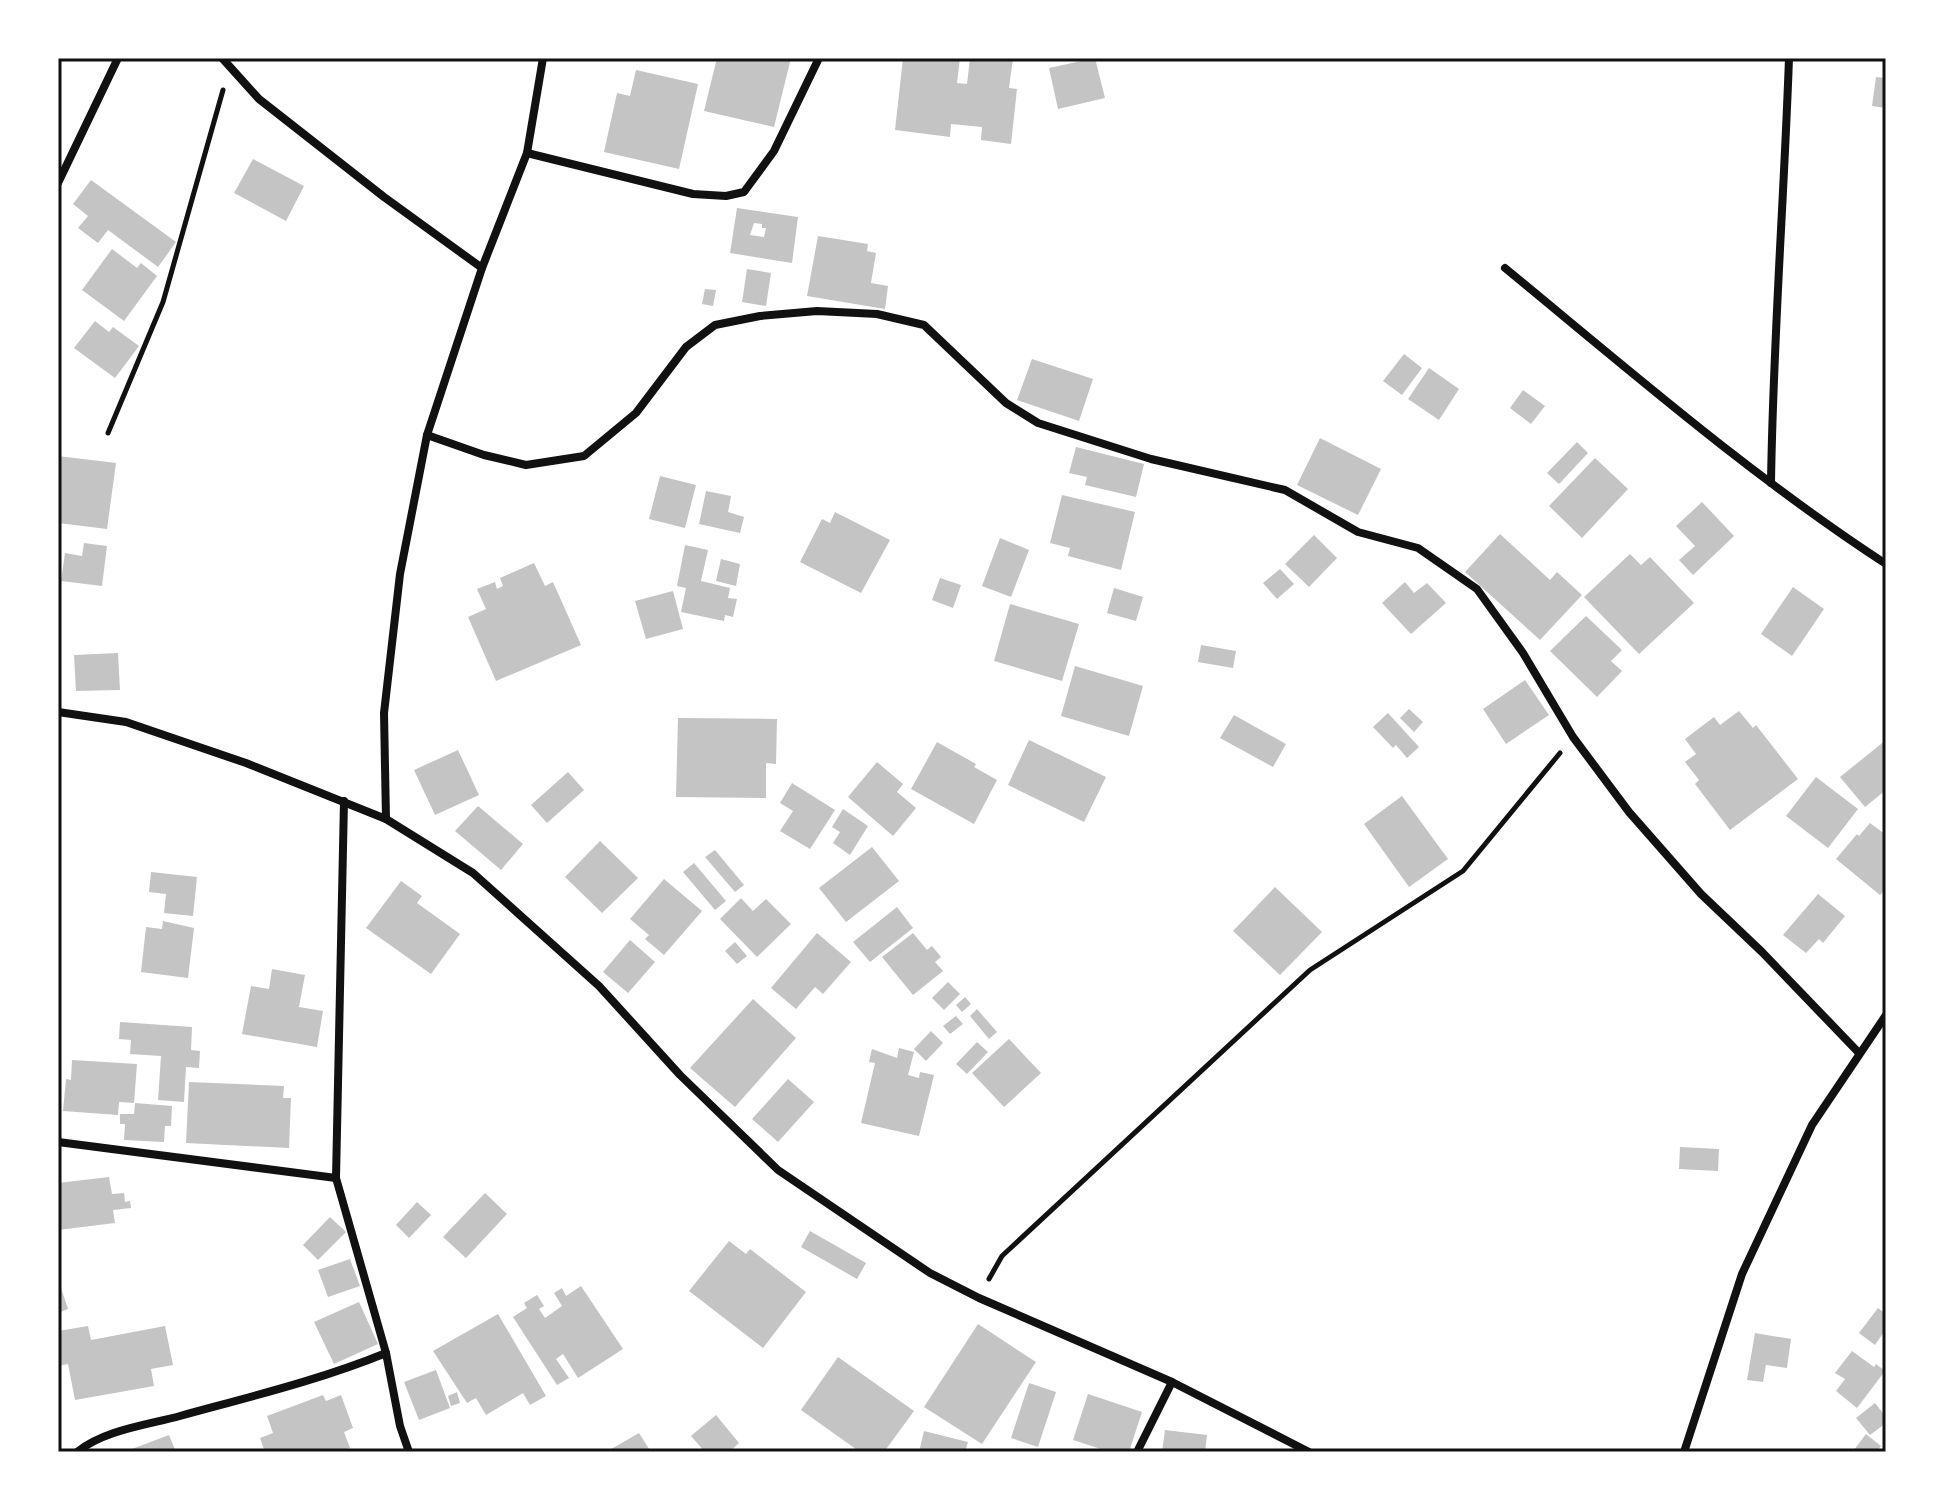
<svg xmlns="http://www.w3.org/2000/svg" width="1944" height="1510" viewBox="0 0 1944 1510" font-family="Jost,sans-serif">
<rect width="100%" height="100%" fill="#fff"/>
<!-- building -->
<g fill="#c4c4c4" fill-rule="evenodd">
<path d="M717,58h74l-17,69 -70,-16z"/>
<path d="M903,58h57l-3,25 10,1 3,-26h43l-4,30 8,1 -6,55 -30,-4 1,-13 -31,-3 -1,13 -55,-7z"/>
<path d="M1095,58l10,40 -47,11 -9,-41z"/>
<path d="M636,70l62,14 -19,85 -75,-17 13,-59 13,3z"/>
<path d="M1876,77l10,1v30l-14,-2z"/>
<path d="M253,159l51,27 -18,35 -52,-28z"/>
<path d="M91,180l85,62 -18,25 -50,-37 -10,13 -20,-15 10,-12 -15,-12z"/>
<path d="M737,208l61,9 -6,46 -62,-10zM754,223l8,1v4h4l-2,9 -14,-2z"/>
<path d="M818,236l50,8 -1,7 9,2 -5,30 17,3 -3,23 -78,-13z"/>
<path d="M112,249l25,19 4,-5 16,13 -33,45 -42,-31z"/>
<path d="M747,269l24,4 -5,33 -24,-4z"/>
<path d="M705,289l11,1 -3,16 -11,-2z"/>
<path d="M95,321l14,11 4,-5 26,19 -24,32 -41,-30z"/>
<path d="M1404,354l18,14 -20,27 -19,-14z"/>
<path d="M1032,359l61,20 -14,42 -62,-21z"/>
<path d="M1429,368l30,21 -20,31 -31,-21z"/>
<path d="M1523,390l22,16 -14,18 -21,-16z"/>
<path d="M1320,438l61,31 -23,46 -61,-30z"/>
<path d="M1577,442l11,11 -29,31 -12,-11z"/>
<path d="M1076,447l68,17 -8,33 -51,-12 2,-8 -18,-4z"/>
<path d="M58,456l58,7 -9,66 -49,-6z"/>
<path d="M1595,458l33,31 -46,49 -33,-32z"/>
<path d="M660,476l36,9 -11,43 -36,-9z"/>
<path d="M706,491l25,5 -3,16 16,5 -4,16 -41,-9z"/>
<path d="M1062,495l73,17 -14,58 -53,-14 2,-8 -20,-5z"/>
<path d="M1702,502l32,34 -41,39 -14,-15 16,-14 -19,-20z"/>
<path d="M835,512l55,28 -29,53 -61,-31 22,-43 8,4z"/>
<path d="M1500,534l50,46 7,-8 25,23 -42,45 -75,-68z"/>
<path d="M1314,535l23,23 -28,29 -24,-23z"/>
<path d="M1000,538l29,12 -18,47 -29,-11z"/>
<path d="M84,543l23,3 -5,40 -41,-5 4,-28 17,3z"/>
<path d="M685,545l23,5 -7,31 29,7 -2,10 9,1 -4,18 -8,-2 -1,6 -43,-9 5,-24 -9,-2z"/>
<path d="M1630,554l11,11 9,-8 44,46 -55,51 -55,-57z"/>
<path d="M721,559l19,5 -4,22 -20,-5z"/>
<path d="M534,563l11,23 8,-4 28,63 -85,36 -28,-64 18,-8 -9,-20 18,-7 2,7 6,-3 -3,-8z"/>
<path d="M1280,569l14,15 -17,15 -14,-16z"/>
<path d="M940,578l21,7 -8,23 -21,-8z"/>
<path d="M1405,582l9,11 13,-10 19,20 -35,31 -29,-31z"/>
<path d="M1793,587l31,22 -32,47 -31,-22z"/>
<path d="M1114,588l29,9 -7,24 -29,-8z"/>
<path d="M673,591l10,38 -37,10 -11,-38z"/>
<path d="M1010,604l69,20 -17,57 -68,-20z"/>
<path d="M1586,616l36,34 -11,11 11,10 -25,26 -47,-46z"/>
<path d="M1201,645l35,6 -3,17 -35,-6z"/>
<path d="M118,653l2,37 -44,1 -2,-36z"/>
<path d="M1075,666l68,20 -14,50 -68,-20z"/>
<path d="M1525,680l24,35 -43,29 -23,-35z"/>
<path d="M1409,709l14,13 -9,10 -14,-14z"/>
<path d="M1739,711l14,17 3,-3 42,54 -68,51 -35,-46 4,-4 -14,-18 11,-8 -11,-15 29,-22 6,8z"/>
<path d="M1388,713l31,34 -12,11 -11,-13 -3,3 -20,-21z"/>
<path d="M1234,715l52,29 -13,23 -53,-29z"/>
<path d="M678,718l99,1 -1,45 -10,-1v35l-90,-1z"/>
<path d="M1029,740l77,37 -22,45 -76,-37z"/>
<path d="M1886,740v50l-21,17 -25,-30z"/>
<path d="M937,742l39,22 -2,3 23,13 -23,44 -63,-35z"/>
<path d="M458,750l21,45 -44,20 -21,-45z"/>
<path d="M877,762l26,22 -6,8 19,16 -23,28 -45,-39z"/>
<path d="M568,772l16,18 -37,33 -16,-18z"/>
<path d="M1816,777l42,32 -30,39 -42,-32z"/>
<path d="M792,783l43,27 -25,39 -30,-18 13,-20 -13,-8z"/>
<path d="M1402,796l46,63 -39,28 -45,-63z"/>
<path d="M478,806l45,38 -22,26 -46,-39z"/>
<path d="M843,809l25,17 -18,29 -17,-12 7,-11 -8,-5z"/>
<path d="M1870,823l16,12v54l-6,6 -44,-36 21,-25 2,2z"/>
<path d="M600,841l38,37 -36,35 -37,-36z"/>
<path d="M872,847l27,34 -53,41 -27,-34z"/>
<path d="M715,850l29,35 -9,7 -30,-35z"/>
<path d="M694,863l32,38 -11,9 -32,-38z"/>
<path d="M151,872l46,5 -4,39 -29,-3 2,-19 -17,-2z"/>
<path d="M664,879l38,32 -38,44 -19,-16 4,-4 -19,-16z"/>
<path d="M401,881l21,15 -5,7 43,31 -29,40 -65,-46z"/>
<path d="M1275,887l47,45 -42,43 -47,-44z"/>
<path d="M1818,894l27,22 -22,27 -4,-4 -13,14 -23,-18z"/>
<path d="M741,898l12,13 13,-12 25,25 -34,33 -37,-38z"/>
<path d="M897,907l16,21 -43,34 -17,-20z"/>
<path d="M163,921l31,7 -6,50 -47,-6 5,-45 16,2z"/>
<path d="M817,933l34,29 -28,32 -8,-7 -19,22 -25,-21z"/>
<path d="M913,933l14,17 5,-4 9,11 -6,5 8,9 -30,24 -31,-38z"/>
<path d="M630,940l25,22 -27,31 -25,-21z"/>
<path d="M735,942l12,14 -10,8 -12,-13z"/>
<path d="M272,969l33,6 -6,32 24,4 -6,36 -75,-13 9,-48 18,3z"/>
<path d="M948,982l12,12 -16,16 -12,-12z"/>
<path d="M965,997l6,7 -9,8 -6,-7z"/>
<path d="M753,999l43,39 -61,69 -45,-39z"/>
<path d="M977,1009l20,23 -8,7 -19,-23z"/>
<path d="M956,1016l7,8 -13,10 -7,-8z"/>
<path d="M120,1022l72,5 -1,23 9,1 -1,17 -13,-1 -2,35 -26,-2 3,-44 -31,-2 1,-14 -12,-1z"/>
<path d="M931,1031l12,12 -17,18 -12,-12z"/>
<path d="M1009,1039l32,34 -37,34 -32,-34z"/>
<path d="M977,1042l11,10 -21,22 -11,-10z"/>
<path d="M899,1048l15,4 -6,23 11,3 1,-6 14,3 -15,61 -58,-13 14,-60 -6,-1 3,-13 25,9z"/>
<path d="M72,1060l65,4 -3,39 -15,-1 -1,13 -55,-4 3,-32 5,1z"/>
<path d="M788,1079l26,23 -36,40 -26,-23z"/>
<path d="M189,1082l95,4 -1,12h8l-2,50 -103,-5z"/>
<path d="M135,1103l37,3 -1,20h-6l-1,16 -40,-2 1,-16h-5v-10h14z"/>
<path d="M1680,1147l39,2 -1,22 -39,-2z"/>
<path d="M109,1177l3,17 12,-1 1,9 5,-1 1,7 -18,2 2,13 -57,7v-47z"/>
<path d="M485,1193l22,21 -41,44 -23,-21z"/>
<path d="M417,1202l14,13 -22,23 -13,-13z"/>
<path d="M330,1217l16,15 -28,28 -15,-15z"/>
<path d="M810,1231l56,32 -9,16 -56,-32z"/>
<path d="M729,1241l17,13 4,-5 56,43 -43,56 -74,-57z"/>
<path d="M350,1259l10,27 -32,11 -10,-27z"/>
<path d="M58,1279l10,30 -10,4z"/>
<path d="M581,1286l42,63 -45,29 -15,-24 -7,5 13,19 -12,7 -44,-68 14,-9 -3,-5 13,-8 7,11 -5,3 6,9 17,-12 -8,-13 8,-5 4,8z"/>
<path d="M359,1302l19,42 -44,20 -20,-42z"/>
<path d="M1878,1308l8,6v15l-11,16 -16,-12z"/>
<path d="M498,1314l48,82 -16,9 -7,-12 -37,22 -10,-17 -9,5 -34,-52z"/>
<path d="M978,1324l58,38 -54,82 -58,-37z"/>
<path d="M88,1326l3,14 74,-14 8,39 -22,4 3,17 -79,14 -7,-36 -10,2v-35z"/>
<path d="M1755,1333l36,6 -4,29 -21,-3 -3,17 -16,-2z"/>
<path d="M1852,1351l22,16 2,-3 9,7 -28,37 -21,-17 9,-12 -10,-6z"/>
<path d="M838,1357l76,54 -30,41h-24l-59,-42z"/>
<path d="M436,1370l14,38 -31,12 -15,-38z"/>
<path d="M1029,1383l27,9 -18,55 -27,-9z"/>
<path d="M457,1392l3,11 -9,3 -3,-10z"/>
<path d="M1088,1394l54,18 -13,40h-19l-37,-12z"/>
<path d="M323,1395l3,6 15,-6 12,33 -9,4 6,16 -12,4h-73l-5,-14 13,-5 -6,-17z"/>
<path d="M1875,1403l11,14v6l-16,12 -14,-17z"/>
<path d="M716,1415l23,28 -10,9h-24l-14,-16z"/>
<path d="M1165,1430l42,5 -2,17h-43z"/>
<path d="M924,1431l44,11 -3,10h-46z"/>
<path d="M639,1433l12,19h-45z"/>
<path d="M1866,1434l15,12 -5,6h-19l-3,-2z"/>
<path d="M169,1435l7,17h-52z"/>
</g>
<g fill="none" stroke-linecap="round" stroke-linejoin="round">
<!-- path -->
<g stroke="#111" stroke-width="5">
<path d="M108,433l55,-131 60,-212"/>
<path d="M989,1279l13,-23 308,-286 153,-99 97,-118"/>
</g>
<!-- minor -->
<g stroke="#111" stroke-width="8">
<path d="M222,58l37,41 125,98 98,71"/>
<path d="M527,153l166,41 33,2 18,-4 30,-41 45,-93"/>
<path d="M58,183l60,-125"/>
<path d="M1505,268c124,102 246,208 381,296"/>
<path d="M427,435l57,20 42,10 58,-9 52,-43 50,-66 29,-22 45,-9 57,-5 60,3 47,11 82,78 32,20 113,36 134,31 73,42 60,16 59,41 46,64 50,84 56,75 72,82 61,58 97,101"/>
<path d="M1771,483c2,-142 13,-283 18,-425"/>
<path d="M58,712l68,10 120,41 140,56 87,54 126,113 81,89 98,95 152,103 49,25 193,84 137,70"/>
<path d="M344,801l-8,377 50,175 14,73 9,26"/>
<path d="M386,819l-2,-106 16,-139 27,-139 55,-167 45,-115 16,-95"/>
<path d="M58,1142l278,36"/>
<path d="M77,1452c27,-22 70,-27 103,-36 69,-19 140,-36 206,-63"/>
<path d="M1137,1452l35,-70"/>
<path d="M1684,1452l58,-178 70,-149 74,-110"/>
</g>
</g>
<!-- border -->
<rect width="1944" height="1510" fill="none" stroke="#ffffff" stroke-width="120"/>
<rect x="60" y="60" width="1824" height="1390" fill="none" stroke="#111" stroke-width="3"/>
</svg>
